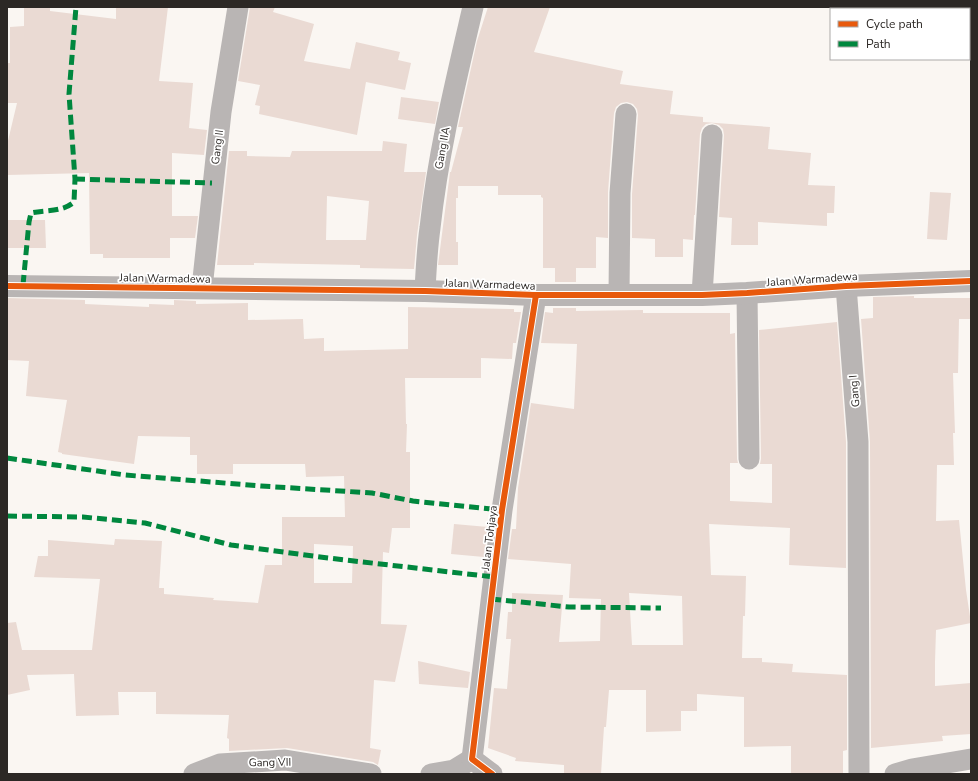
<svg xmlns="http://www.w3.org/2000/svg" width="978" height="781" viewBox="0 0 978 781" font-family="'Nunito Sans',sans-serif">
<rect width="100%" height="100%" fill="#faf6f2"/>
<!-- building -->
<g fill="#eadad3" fill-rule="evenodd">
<path d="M24,7h26v4l66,8v-12h52l-9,74 34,2 -4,45 18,2 -3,25 -32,-2v63h26l-3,22h-25v20h-67v-4h-13l-1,-81 -82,2v-30l10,-42h-10v-40h3v-36l14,-1z"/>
<path d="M250,7h25l-2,5 41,12 -10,37 46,8 6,-27 44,10 -2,8 13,3 -6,27 -39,-8 -9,53 -98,-21 1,-8 -5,-1 5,-20 -22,-4z"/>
<path d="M488,7h62l-16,45 89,19 -3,13 53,7 -3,23 33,3v5l67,5 -2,22 43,4 -3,32 27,1 -1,27h-7v13l-69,-4v23h-27l1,-27 -13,-1 5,-82 -1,-6 -4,-4 -7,-2 -6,1 -4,4 -2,6 -5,81h-1l-1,25 -10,-1v18h-28v-18l-23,-1v-44l6,-79 -1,-6 -4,-5 -6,-2 -6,1 -5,4 -2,6 -6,79v46l-12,-1v31h-20v14h-21v-14h-12v-70l-2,-1v-2h-43v-9h-40v12h-2v44h2v23h-20l12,-93h1l12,-45h-5l19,-86z"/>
<path d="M401,97l38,5 -4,22 -37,-5z"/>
<path d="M383,141l24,3 -3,28h22l-9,63 -3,34 -54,-1v-3l-106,-2v2h-37l12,-114h18v5l43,1 2,-6h90zM327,196l42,5 -3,39h-40z"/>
<path d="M930,192l21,1 -4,47 -20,-1z"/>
<path d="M7,220h38l1,28h-39z"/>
<path d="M914,296v2h57v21h-12l-1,54h-5l2,60h-2l1,32h-17l-1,56 23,-1 7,70 5,33 -35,7 -1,32v24l36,-3v51l-29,2 1,5 -72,7 -1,-306 -9,-123 12,-1v-21z"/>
<path d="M7,298l78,2v4l64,3v-3l25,1v-5l22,1v3l52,-1v17l55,-1 1,20 20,-1v13l84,-2v-42l106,2v3h7l-5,31h-3l-1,16 -31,-1v20h-76l1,46h1l-1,28h4v76h-18l-3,25 -6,-1 -2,72 26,1 -12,57 -21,-2 -4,68 11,2 -3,15 -5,-3 -86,-14 -58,3v-12l-2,-1 2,-23 -73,-1v-22h-38l1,23 -43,1 -2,-42 -47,1 3,15 -23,5v-72l9,-1 6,28h70l8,-71 -66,-2 4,-21h10v-16l66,5 1,-6 47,2 -3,47h5v6l50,4 -1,2 45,3 7,-38h17v-48h63l-1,-41 -38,1 -1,-13h-72v10h-36v-19h-7v-18l-52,-1 -4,28 -72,-10v-1l-4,-1 9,-52 -41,-4 3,-35 -22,-1zM314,544l39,2 -1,37h-38z"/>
<path d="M553,308h23v3l67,-1v3h87v21l5,-1 2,126 1,4h-8v38l42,2v-39h-12l1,-5 -2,-129 78,-8 9,120v126l-57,-3 1,-37 -81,-4 2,51 35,1 -1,40h-2l-1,42h20v4l31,2 -1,8 55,3v75l-4,1v23h-52v-28l-47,1v-50l-47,-3v17h-16v20l-35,1v-42h-37l-3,37h-2l-3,47h-37v-9l-49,-4 1,-3 -28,-10 6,-60 13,1 4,-50h-5l2,-27h4v-19l51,2 -4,47 41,-1 1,-42 -32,-1 2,-34 -63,-5 4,-30h4l2,-41 13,-85 43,6 3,-65 -36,-1 4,-31 8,1zM629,593l53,3 1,49h-51z"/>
<path d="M454,524l34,3 -4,30 -33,-3z"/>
<path d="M418,661l52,11 -2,16 -49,-4z"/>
</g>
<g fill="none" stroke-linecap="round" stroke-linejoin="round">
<!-- minor -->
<g stroke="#b9b5b4" stroke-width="21">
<path d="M846,286l12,156 1,332"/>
<path d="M202,288l19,-176 17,-105"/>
<path d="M425,291c1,-21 2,-42 5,-63 8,-75 26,-148 43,-221"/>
<path d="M747,293l2,166"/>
<path d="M619,295l1,-102 6,-79"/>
<path d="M702,295l10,-160"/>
<path d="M194,774l26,-10 65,-4 86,14"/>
<path d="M431,774l23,-4 18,-11"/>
<path d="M492,774l-20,-15 30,-249 34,-215"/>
<path d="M895,774l17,-5 59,-10"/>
</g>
<!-- tertiary -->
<path stroke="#b9b5b4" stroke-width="22" d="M7,286l418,5 111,4h166l45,-2 99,-7 125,-5"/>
<!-- quiet -->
<g stroke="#00873e" stroke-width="5" stroke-dasharray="10 5" stroke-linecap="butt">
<path d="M75,179l137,4"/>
<path d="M23,285l6,-63 2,-9c14,-3 32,-1 43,-11l1,-23 -6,-85 7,-87"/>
<path d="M7,458l118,17 136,11 111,7 41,8 89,9"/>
<path d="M7,516l76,1 62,6 86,22 97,13 166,19"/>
<path d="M491,599l78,8 92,1"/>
</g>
<defs>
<g id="cycleway">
<path d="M7,286l418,5 111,4h166l45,-2 99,-7 125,-5"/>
<path d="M492,774l-20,-15 30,-249 34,-215"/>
</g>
</defs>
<!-- cycleway casing -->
<use href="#cycleway" stroke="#fff" stroke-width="8"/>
<!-- cycleway -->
<use href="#cycleway" stroke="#e8590c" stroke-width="6"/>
</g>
<g text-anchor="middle" stroke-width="3.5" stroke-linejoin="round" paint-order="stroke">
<!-- street labels -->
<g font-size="11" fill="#2c2825" stroke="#fff">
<text transform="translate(217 147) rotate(-83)" y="4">Gang II</text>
<text transform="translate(442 148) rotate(-80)" y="4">Gang IIA</text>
<text transform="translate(165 278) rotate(1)" y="4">Jalan Warmadewa</text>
<text transform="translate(812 279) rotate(-4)" y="4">Jalan Warmadewa</text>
<text transform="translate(490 284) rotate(2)" y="4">Jalan Warmadewa</text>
<text transform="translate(854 391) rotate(-95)" y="4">Gang I</text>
<text transform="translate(489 538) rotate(-83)" y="4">Jalan Tohjaya</text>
<text transform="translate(270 762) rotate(-1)" y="4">Gang VII</text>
</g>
</g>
<!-- border -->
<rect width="978" height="781" fill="none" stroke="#2c2825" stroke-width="16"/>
<!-- legend -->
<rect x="830" y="8" width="140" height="52" fill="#ffffff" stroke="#aba9a8"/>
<rect x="838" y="21" width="20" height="6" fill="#e8590c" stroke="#aba9a8"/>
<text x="866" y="28" font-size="12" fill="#2c2825">Cycle path</text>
<rect x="838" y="41" width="20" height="6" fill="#00873e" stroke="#aba9a8"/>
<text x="866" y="48" font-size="12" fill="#2c2825">Path</text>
</svg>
